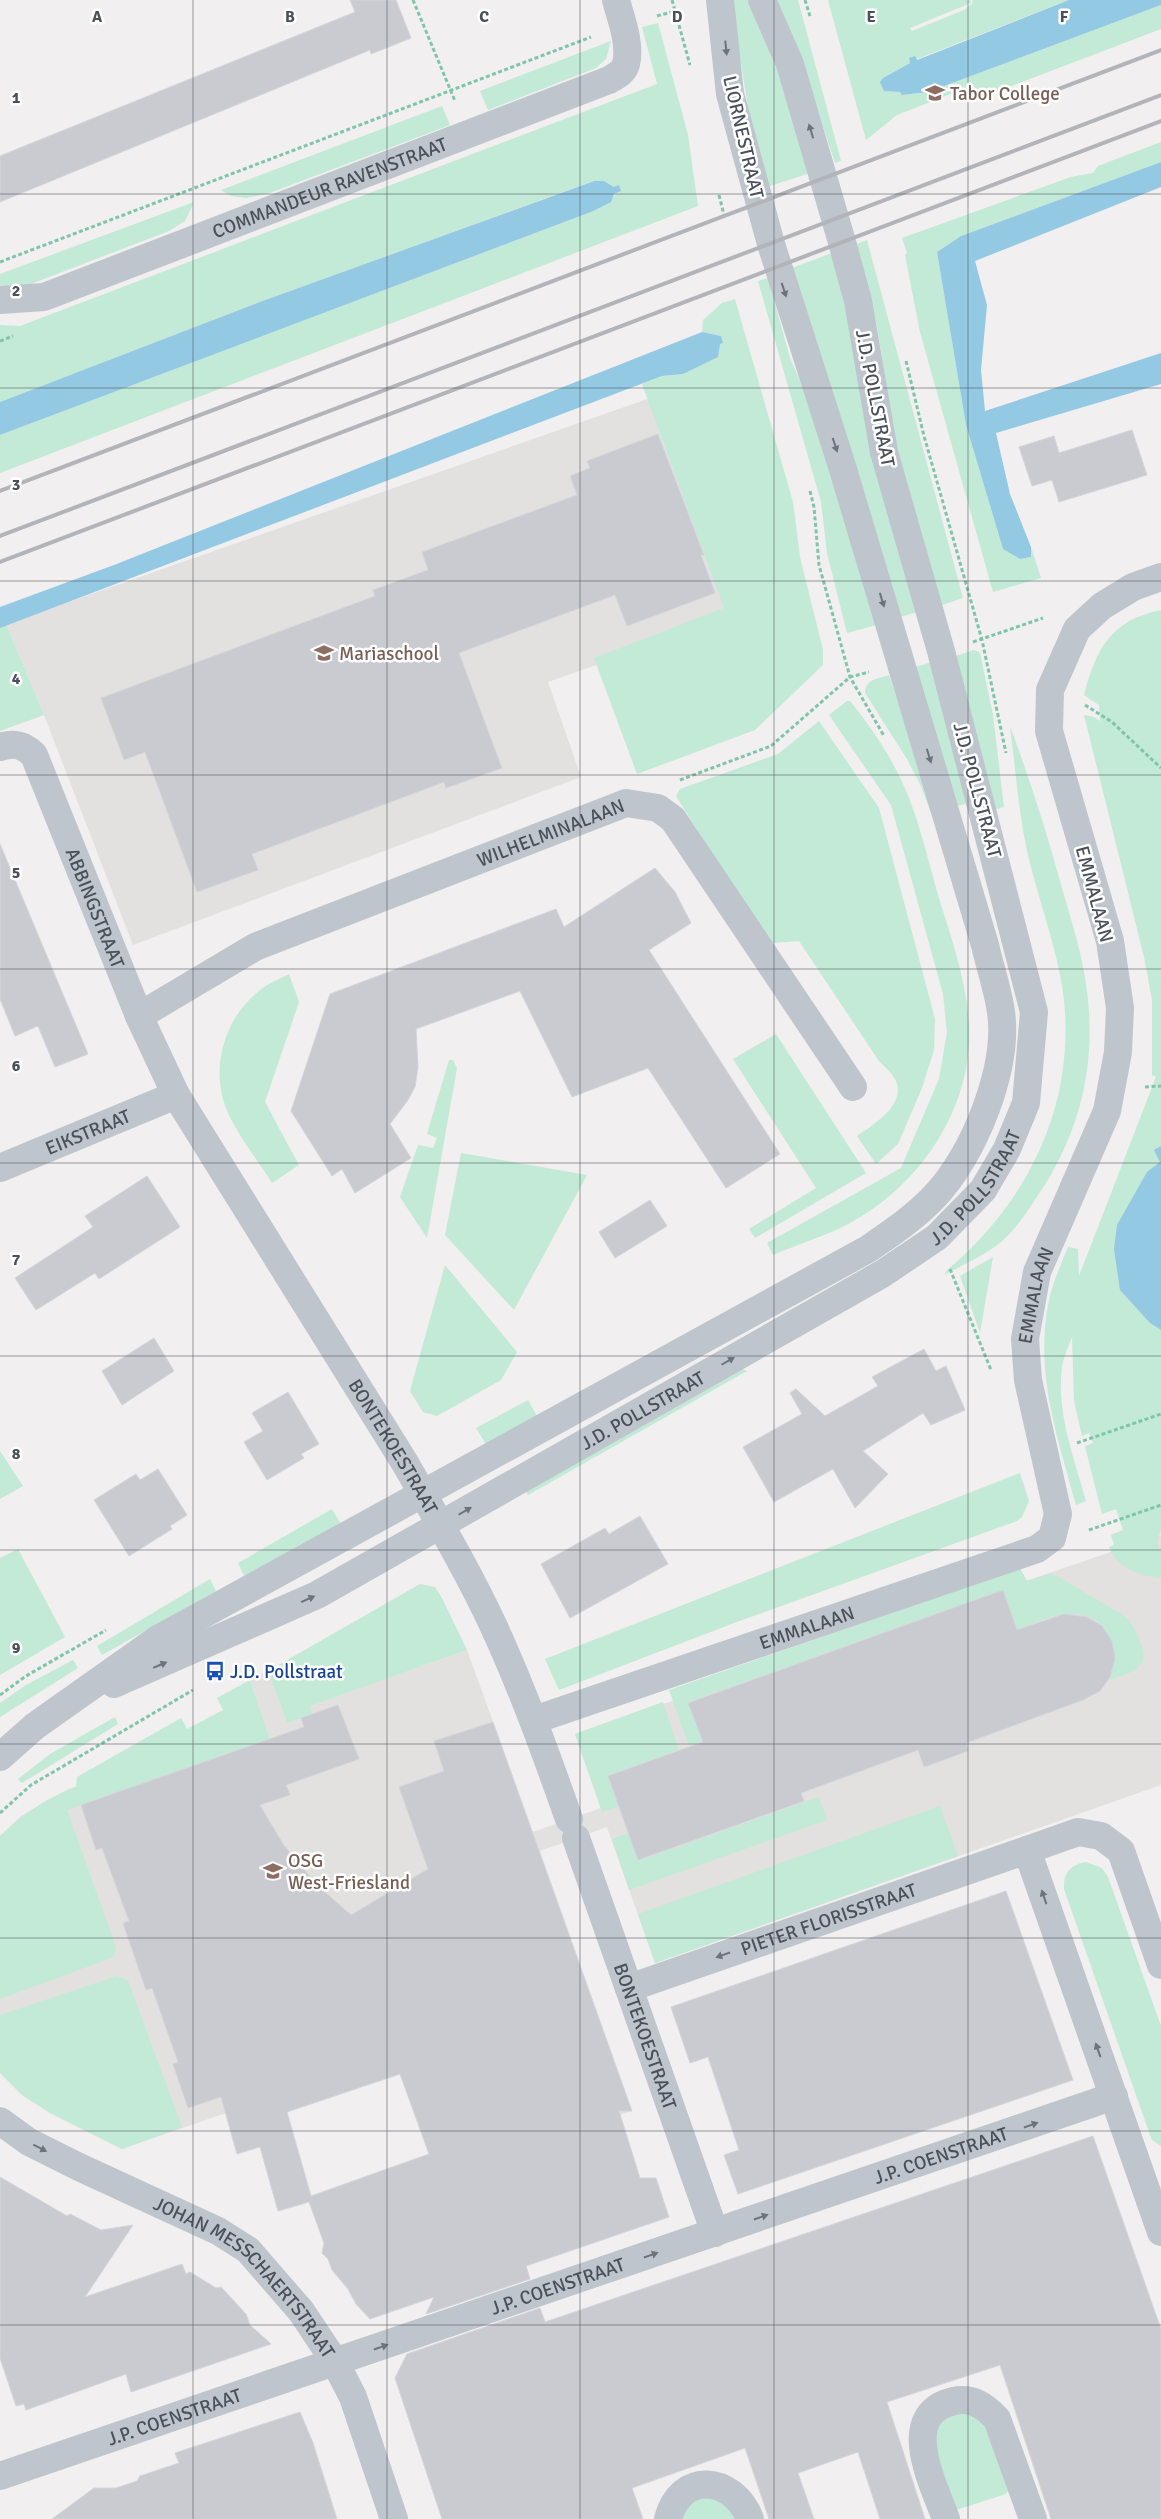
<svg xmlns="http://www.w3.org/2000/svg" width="1161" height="2519" viewBox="0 0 1161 2519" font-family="Signika,sans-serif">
<rect width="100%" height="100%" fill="#f1efef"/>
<!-- education -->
<g fill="#e2e1e0">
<path d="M653,397l76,221 -181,64 33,95 -448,168 -89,-230 -38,-91z"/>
<path d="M1161,1535v250l-506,178 -48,-136 -67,24 92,260 -21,7 -218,-63 -271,94 -72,-36 -28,-18 -22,-22v-237l21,-20 47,-27 202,-50 -20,-59 18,-9 19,52 10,-4 12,-13 158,-56 66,182 68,-24 -26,-74z"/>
</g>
<!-- green -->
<g fill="#c2ead6">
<path d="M731,0h17l36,86 26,87 -43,14 -17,-67z"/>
<path d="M774,0h24l43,161 -6,2 -29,-89z"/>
<path d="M828,0h142l1,3 -61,25 2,3 52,-21 9,-7 -1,-3h97l-152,59 -34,19 1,13 16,1 2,3 26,-3 233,-87v24l-184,70 -2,-9 -22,3 -56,22 -31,25z"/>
<path d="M658,23l30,112 10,71 -698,267v-38l591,-223 29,-21 -16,-10h-11l-336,122 -257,99v-77l20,1 637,-242 -15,-57z"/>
<path d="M611,41l-5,18 -10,9 -108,42 -8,-19z"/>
<path d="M442,106l8,19 -183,69 -21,4 -15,-2 -10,-6z"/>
<path d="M1161,142v20l-200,74 -24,16 29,173 37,124 17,10 11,-2v-10l10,31 -48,14 -73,-260 -15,-77 2,-2 -5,-15 169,-61 22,-4 5,-7z"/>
<path d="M194,202l-9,19 -16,10 -146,56h-23v-13z"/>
<path d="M867,240l96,358 -24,8 -42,-153 -20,-127 -20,-82z"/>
<path d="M832,253l86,359 -22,6 -107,-349z"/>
<path d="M768,278l22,80 21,48 65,219 -29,8 -20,-80 -6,-51 -63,-221z"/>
<path d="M735,299l58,203 7,55 23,93v15l-68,65 -118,44 -43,-116 130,-50 -82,-224 20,-8 22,-2 37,-38 -19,-4 1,-12 19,-17z"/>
<path d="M1161,610v921l-4,11 4,9v27c-21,-2 -44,-10 -52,-31l5,-2 -3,-10 12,-5 -7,-21 -14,5 -17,-68 8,-3 -4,-10 -7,3 -8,-35 -2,-64c-4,10 -8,20 -10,29 -6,46 12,92 24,135l-10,4c-18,-67 -41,-130 -28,-200 4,-20 12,-39 20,-58l10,2 1,27 77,-199 -4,-2v-75l-8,-43 -60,-242 10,2 6,4 -1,-16 -15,-10c12,-46 27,-75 77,-85z"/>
<path d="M6,624l38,91 -44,16v-104z"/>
<path d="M974,650l6,3 13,62 11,92 -11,3 -40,-153z"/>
<path d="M932,662l37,141 -12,3 -48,-137z"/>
<path d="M889,675l48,138 -5,2 -12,-31 -13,-25 -42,-66c0,-14 13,-14 24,-18z"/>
<path d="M847,701h3c23,28 46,63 59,97 12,31 20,65 29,97 13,42 28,84 31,128 5,83 -48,162 -119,200 -24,13 -52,21 -77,32l-6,-12 134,-75 38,-89 8,-47 -4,-38 -52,-189 -62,-90z"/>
<path d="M819,721l60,87 56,211 -1,31 -12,38 -24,56 -22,20 -19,-28c16,-11 51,-32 38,-57 -4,-7 -11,-13 -16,-18l-80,-120 -25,2 -7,-2 -91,-145 4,-7 98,-35z"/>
<path d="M1010,726c20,54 37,107 52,162 8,28 17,56 22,84 14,75 2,146 -38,211 -14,21 -27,44 -46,60 -17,13 -37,22 -56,32l3,-5c80,-67 128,-163 117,-270 -6,-53 -27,-102 -38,-154 -8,-40 -11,-80 -16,-120z"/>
<path d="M289,974l10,28 -34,100 34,63 -27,18c-13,-21 -38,-53 -46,-75 -16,-40 -1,-91 33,-117 8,-7 20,-12 30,-17z"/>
<path d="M776,1034l90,139 -111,65 -6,-9 67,-41 -83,-129z"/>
<path d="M449,1060h4l4,8 -30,170 -27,-41 18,-52 15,3 4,-10 -10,-4z"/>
<path d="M461,1153l126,22 -73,135 -69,-75z"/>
<path d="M993,1257l-13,76 -20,-57z"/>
<path d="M445,1265l72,87 -16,28 -64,36 -14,-4 -13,-21z"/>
<path d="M738,1367l9,4 -219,124 -5,-8z"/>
<path d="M528,1400l10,18 -51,28 -11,-18z"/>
<path d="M0,1451l23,35 -23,13z"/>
<path d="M1020,1473l9,28 -7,16 -5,4 -283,102 -175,67 -14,-31z"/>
<path d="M332,1509l10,17 -98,50 -6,-13z"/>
<path d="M18,1549l47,88 -65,38v-117z"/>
<path d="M1020,1568l7,13 22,-7 8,2 69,41c7,7 10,15 14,24 12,28 -9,31 -31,39 14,-34 -4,-70 -44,-66 -15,1 -33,11 -48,16l-14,-40 -315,112 14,39 -13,5 -20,-56z"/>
<path d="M210,1579l6,12 -114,64 -5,-9z"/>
<path d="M420,1584l15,3 7,11 25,52 -157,56 2,8 -25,9 -19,-52z"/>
<path d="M73,1660l5,8 -78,49v-14l26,-18z"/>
<path d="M250,1680l20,59 -203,71 49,137 -2,10 -114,42v-163c23,-22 46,-38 76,-49l1,-10 104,-59 6,11 36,-19 -6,-12z"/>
<path d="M663,1702l16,48 -71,25 11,32 -17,5 -27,-78z"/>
<path d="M115,1717l3,7 -96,59 -4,-4 32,-25z"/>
<path d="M819,1797l8,23 -198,70 -17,-51 16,-6 10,28z"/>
<path d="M940,1806l18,50 -303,107 -17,-49z"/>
<path d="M1086,1862l16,6 6,9 53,149v120l-9,-6 -2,-5 -86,-246c-1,-16 6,-24 22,-27z"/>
<path d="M117,1976l11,5 54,146 -60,22 -72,-36 -28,-18 -22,-22v-58z"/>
<path d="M944,2411l39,5 27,71 -4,7 -50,16 -7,-3 -19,-80z"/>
<path d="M715,2492l24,27h-64l3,-13z"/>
</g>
<!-- water -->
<g fill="#94c9e3">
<path d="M1069,0h92v5l-233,87 -26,3 -2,-3 -16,-1 -4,-9 3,-4 27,-15 -1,-5 6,-2 2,4z"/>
<path d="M1161,162v25l-186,74 12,44 -6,65 4,41 176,-58v31l-165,49 14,61 21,53v10l-11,2 -17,-10 -37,-124 -29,-173 24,-16z"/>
<path d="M594,181h10l10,6 5,-2 2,6 -7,3 -3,8 -20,10 -591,223v-33l257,-99z"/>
<path d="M702,332l19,4 2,7 -3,1 -2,13 -35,17 -21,2 -662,252v-21l114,-42z"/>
<path d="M1161,1146v184l-11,-7 -30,-33 -6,-41 3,-24 30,-53 13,-10 -6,-12z"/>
</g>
<!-- building -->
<g fill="#c9cbd1" stroke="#d4d5da" fill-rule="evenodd">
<path d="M350,0h46l15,38 -40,16 -1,-4 -370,152v-46l355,-144z"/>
<path d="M1132,430l15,45 -88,27 -7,-22 -20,6 -13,-39 35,-11 5,17z"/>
<path d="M658,434l46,121h-3l14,38 -88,33 -12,-31 -156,58 43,115 -56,20 -2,-6 -192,72 6,16 -61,22 -52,-140 -21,8 -23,-62 274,-102 -2,-6 55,-20 -6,-18 155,-57 -7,-19 20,-8 -3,-7z"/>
<path d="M0,844l88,210 -33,13 -17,-41 -23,10 -15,-37z"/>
<path d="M655,868l20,24 16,31 -42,27 131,204 -54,34 -78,-120 -76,29 -52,-106 -104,38 2,38 -3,20 -7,13 -18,24 21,34 -56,35 -13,-24 -10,7 -41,-65 39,-117 226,-85 8,18z"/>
<path d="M147,1176l33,51 -81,52 -4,-6 -59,37 -21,-32 78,-51 -8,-11z"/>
<path d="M650,1200l17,26 -52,32 -16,-26z"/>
<path d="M154,1338l20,33 -52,34 -20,-34z"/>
<path d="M924,1349l12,22 10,-5 19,44 -34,15 -8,-12 -60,38 25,23 -33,34 -22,-39 -59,33 -31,-55 59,-33 -12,-21 6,-4 29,27 53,-30 -6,-9z"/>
<path d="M288,1392l31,52 -18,10 3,4 -37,22 -23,-38 19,-11 -11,-18z"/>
<path d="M158,1469l29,46 -17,11 2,3 -43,27 -35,-56 42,-26 4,6z"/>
<path d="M640,1516l28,48 -98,54 -29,-54 64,-36 4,6z"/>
<path d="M1003,1590l14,40 47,-16 23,3 15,9 10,15 3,18 -5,18 -10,14 -17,9 -117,43 2,8 -44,16 -6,-17 -117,43 3,8 -166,59 -30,-84 95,-34 -15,-39z"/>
<path d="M338,1705l21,54 -73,26 4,10 -30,10 23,39 35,42 33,29 77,-46 -29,-82 45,-16 -10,-30 59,-19 139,389h-13l21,67h16l13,39 -143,49 4,13 -104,35 8,-17 -64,22 -14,-15 -8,-15 -16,-19 -4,-11 -6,-6 2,-10 -15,-41 -31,9 -18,-64 -23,7 -16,-57 -33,11 -15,-44 5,-2 -26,-74 -6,2 -23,-67 6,-2 -27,-73 -6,2 -15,-45 223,-78 -3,-9zM400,2074l29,80 -118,42 -24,-84z"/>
<path d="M1006,1891l67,189 -335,114 -14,-39 15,-5 -31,-93 -18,6 -19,-56z"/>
<path d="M1093,2136l68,193v190h-110l-51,-154 -113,37 38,117h-45l-22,-67 -60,21 16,46h-45l-24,-71 -113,40 11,31h-201l-47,-141 12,-24 133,-46 5,14z"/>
<path d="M0,2177l67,39 3,-2 31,16 32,-5 -48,72 97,-33 4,10 4,-2 26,16 5,-1 25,27 4,11 21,19 -140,48 -5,-18 -100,36 -2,-6 -8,2 -16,-48z"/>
<path d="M300,2412l13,31 24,76h-285l42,-31h22l21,-7 3,-5 39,-13 -4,-10z"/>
</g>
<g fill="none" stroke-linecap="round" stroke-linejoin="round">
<!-- path -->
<g stroke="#7ec5aa" stroke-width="3" stroke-dasharray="4 2.5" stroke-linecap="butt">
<path d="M413,0l42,101"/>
<path d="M672,0l18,65"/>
<path d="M805,0l5,16"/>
<path d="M657,16l18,-5"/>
<path d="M719,195l5,20"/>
<path d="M0,262l591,-225"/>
<path d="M0,341l13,-5"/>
<path d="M906,361l18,75 58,204 24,113"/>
<path d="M810,491l4,16 5,58 31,112 34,59"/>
<path d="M973,642l70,-24"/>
<path d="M1085,705l27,17 49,46"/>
<path d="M680,780l91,-34 79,-69 19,-5"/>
<path d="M1145,1087l16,-1"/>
<path d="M950,1269l41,101"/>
<path d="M1077,1443l84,-29"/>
<path d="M1089,1530l72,-25"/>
<path d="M0,1695l26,-19 80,-46"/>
<path d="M0,1813l31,-28 162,-95"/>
</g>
<!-- minor -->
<g stroke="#bfc5cc" stroke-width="28">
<path id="s1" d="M0,300l44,-3 565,-217c7,-4 15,-8 17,-16 5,-20 -5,-45 -10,-64"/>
<path id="s2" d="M0,747c14,-5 24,-2 34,8l105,261 37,79 229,368c31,54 63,108 89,164 29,63 52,127 75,192"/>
<path id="s3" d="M139,1016l116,-69 371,-144 32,5 15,11 180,268"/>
<path id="s4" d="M0,1168l176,-73"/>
<path id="s5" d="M534,1720l503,-171 15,-11 6,-24 -30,-134 -3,-41 12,-67 70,-161 11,-59 2,-44 -10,-67 -61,-210 1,-41 27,-61 25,-23 31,-19 28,-10"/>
<path id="s6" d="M576,1838l139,395"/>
<path d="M1027,1850l51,-18 23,4 20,15 40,114"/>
<path id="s7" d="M629,1988l398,-138 134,382"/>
<path id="s8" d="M0,2121l29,21 50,25 139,64 30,19 53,61 34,51 18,35 41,122"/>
<path id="s9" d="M0,2476l1114,-380"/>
<path d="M668,2519c12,-48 65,-44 82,0"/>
<path d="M946,2519c-12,-34 -50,-105 8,-118 18,-4 31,5 43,18l36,100"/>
</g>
<!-- tertiary -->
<g stroke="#bfc5cc" stroke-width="28">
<path id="s10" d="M114,1684l203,-89 565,-321 55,-37 46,-47 24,-41 19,-46 8,-91 -93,-361 -57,-199 -26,-151 -16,-59 -52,-178 -28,-64"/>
<path d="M0,1757l35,-31 123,-87 710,-390c23,-16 46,-31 66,-52 39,-40 75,-128 67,-185 -3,-22 -11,-45 -16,-67l-143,-479 -71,-222 -41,-150 -10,-94"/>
</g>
<!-- rail -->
<g stroke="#b2b4b9" stroke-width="4">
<path d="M0,491l1161,-441"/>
<path d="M0,536l1161,-441"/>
<path d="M0,562l1161,-441"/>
</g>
</g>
<!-- one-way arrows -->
<defs><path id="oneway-solid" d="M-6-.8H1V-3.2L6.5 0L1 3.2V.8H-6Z" transform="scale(1.25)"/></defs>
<g fill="#6c737c">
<use href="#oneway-solid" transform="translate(726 48) rotate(84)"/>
<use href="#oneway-solid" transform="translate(811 131) rotate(-107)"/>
<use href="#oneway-solid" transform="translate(784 290) rotate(72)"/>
<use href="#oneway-solid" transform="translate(835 445) rotate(72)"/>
<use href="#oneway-solid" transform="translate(882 600) rotate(73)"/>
<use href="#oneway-solid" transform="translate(929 756) rotate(73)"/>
<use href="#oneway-solid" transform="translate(728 1361) rotate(-30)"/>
<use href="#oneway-solid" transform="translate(465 1511) rotate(-30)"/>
<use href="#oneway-solid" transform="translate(308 1599) rotate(-24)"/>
<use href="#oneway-solid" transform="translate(160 1665) rotate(-23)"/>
<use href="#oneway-solid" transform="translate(1044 1897) rotate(-109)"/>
<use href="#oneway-solid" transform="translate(723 1955) rotate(161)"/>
<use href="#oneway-solid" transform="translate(1098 2050) rotate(-109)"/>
<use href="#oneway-solid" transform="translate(1031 2125) rotate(-19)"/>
<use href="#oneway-solid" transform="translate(40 2148) rotate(27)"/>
<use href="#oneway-solid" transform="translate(761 2217) rotate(-19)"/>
<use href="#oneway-solid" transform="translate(651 2255) rotate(-19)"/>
<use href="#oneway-solid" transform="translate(381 2347) rotate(-19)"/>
</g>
<!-- grid -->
<path fill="none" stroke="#49505a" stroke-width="1" stroke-opacity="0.55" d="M193,0v2519M387,0v2519M580,0v2519M774,0v2519M968,0v2519M0,194h1161M0,388h1161M0,581h1161M0,775h1161M0,969h1161M0,1163h1161M0,1356h1161M0,1550h1161M0,1744h1161M0,1938h1161M0,2131h1161M0,2325h1161"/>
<!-- icons -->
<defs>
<symbol id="school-bare" viewBox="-9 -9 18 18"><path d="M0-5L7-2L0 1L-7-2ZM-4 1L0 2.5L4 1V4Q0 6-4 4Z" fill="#8d6e63" stroke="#fff" stroke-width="2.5" paint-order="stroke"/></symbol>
<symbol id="bus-bare" viewBox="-9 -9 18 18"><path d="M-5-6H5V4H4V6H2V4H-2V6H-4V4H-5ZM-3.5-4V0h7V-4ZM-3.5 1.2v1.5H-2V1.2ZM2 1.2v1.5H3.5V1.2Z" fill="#1a4fb4" stroke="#fff" stroke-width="2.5" paint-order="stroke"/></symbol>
</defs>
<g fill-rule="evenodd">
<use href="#school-bare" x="921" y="79" width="28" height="28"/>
<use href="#school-bare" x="310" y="639" width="28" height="28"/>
<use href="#bus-bare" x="201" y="1657" width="28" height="28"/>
<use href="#school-bare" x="259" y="1857" width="28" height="28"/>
</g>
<g text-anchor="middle" stroke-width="5" stroke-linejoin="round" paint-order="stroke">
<!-- education labels -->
<g font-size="19" fill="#785e54" stroke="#fff" text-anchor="start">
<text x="950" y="100">Tabor College</text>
<text x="339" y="660">Mariaschool</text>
<text x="288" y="1867">OSG<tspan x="288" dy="22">West-Friesland</tspan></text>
</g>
<!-- street labels -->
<g font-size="19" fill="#49505a" stroke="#fff">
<text transform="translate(744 137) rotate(77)" y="7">LIORNESTRAAT</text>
<text dy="7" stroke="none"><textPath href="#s1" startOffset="350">COMMANDEUR RAVENSTRAAT</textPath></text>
<text transform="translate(876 398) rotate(79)" y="7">J.D. POLLSTRAAT</text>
<text transform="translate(978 790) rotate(75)" y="7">J.D. POLLSTRAAT</text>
<text dy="7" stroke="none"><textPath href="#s3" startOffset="452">WILHELMINALAAN</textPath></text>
<text transform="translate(1095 894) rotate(75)" y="7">EMMALAAN</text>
<text dy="7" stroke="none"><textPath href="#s2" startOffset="202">ABBINGSTRAAT</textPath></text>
<text dy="7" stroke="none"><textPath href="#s4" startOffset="95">EIKSTRAAT</textPath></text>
<text dy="7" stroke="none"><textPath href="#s10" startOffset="1001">J.D. POLLSTRAAT</textPath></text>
<text dy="7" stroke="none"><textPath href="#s5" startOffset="798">EMMALAAN</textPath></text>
<text dy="7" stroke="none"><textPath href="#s10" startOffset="596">J.D. POLLSTRAAT</textPath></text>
<text dy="7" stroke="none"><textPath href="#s2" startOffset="819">BONTEKOESTRAAT</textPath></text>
<text dy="7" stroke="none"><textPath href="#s5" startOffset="288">EMMALAAN</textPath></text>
<text dy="7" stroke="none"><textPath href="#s7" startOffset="211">PIETER FLORISSTRAAT</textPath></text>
<text dy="7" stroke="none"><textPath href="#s6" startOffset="210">BONTEKOESTRAAT</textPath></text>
<text dy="7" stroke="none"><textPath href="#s9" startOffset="994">J.P. COENSTRAAT</textPath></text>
<text dy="7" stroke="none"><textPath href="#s8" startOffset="295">JOHAN MESSCHAERTSTRAAT</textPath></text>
<text dy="7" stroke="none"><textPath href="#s9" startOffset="589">J.P. COENSTRAAT</textPath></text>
<text dy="7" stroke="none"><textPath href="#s9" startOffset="184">J.P. COENSTRAAT</textPath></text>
</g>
<!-- transit labels -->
<g font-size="19" fill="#164399" stroke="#fff" text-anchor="start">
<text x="230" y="1678">J.D. Pollstraat</text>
</g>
</g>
<g font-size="16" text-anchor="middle" font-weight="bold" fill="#49505a" stroke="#fff" stroke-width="5" stroke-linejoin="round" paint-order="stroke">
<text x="97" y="22">A</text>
<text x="290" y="22">B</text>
<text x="484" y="22">C</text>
<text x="677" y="22">D</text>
<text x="871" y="22">E</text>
<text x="1064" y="22">F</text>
<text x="16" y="103">1</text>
<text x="16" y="296">2</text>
<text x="16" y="490">3</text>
<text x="16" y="684">4</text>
<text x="16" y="878">5</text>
<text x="16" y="1071">6</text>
<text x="16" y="1265">7</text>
<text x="16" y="1459">8</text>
<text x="16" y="1653">9</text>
</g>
</svg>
